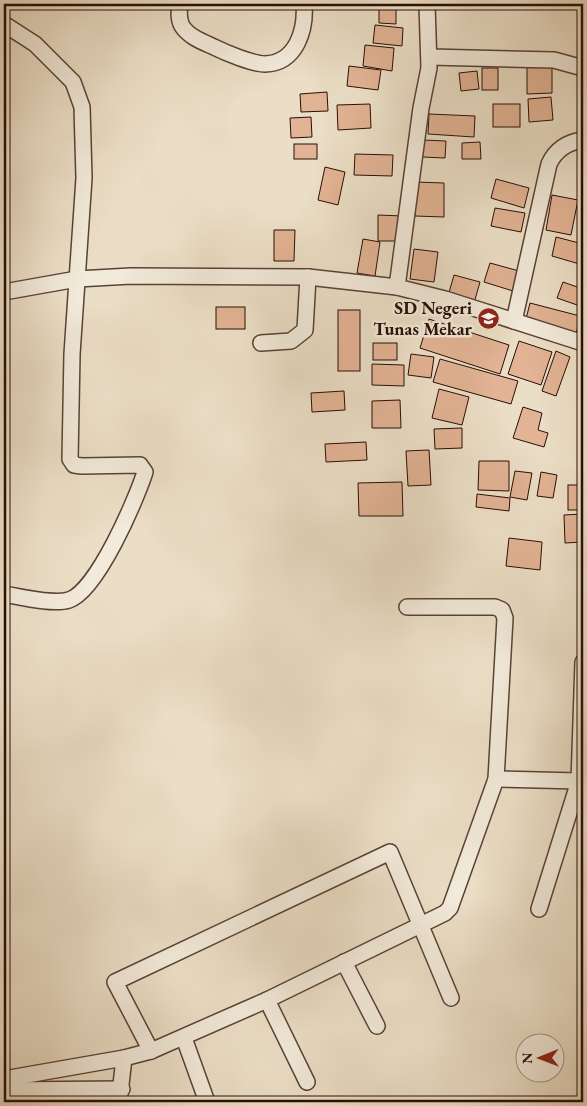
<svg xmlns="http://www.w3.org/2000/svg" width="587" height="1106" viewBox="0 0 587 1106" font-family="'EB Garamond',serif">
<rect width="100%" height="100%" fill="#ebdec6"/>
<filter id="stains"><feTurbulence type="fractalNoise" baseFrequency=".004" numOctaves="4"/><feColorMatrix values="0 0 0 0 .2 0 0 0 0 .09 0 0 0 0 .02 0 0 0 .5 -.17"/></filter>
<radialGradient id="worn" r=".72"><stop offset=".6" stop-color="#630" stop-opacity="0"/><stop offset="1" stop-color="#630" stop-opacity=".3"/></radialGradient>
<!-- building -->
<g fill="#e2b394" stroke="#280e05">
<path d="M379,4h17v20l-17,-1z"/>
<path d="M578,4h5v28h-3z"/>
<path d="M375,25l28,3 -1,18 -29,-3z"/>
<path d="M365,45l29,3 -2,23 -29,-5z"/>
<path d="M349,66l32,4 -3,20 -31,-4z"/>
<path d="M527,67h25v26l-25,1z"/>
<rect x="482" y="68" width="16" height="22"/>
<path d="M477,71l2,18 -18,2 -2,-18z"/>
<path d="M327,92l1,19 -27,1 -1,-18z"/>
<path d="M551,97l2,23 -24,2 -1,-23z"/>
<path d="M370,104l1,24 -33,2 -1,-25z"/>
<rect x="493" y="104" width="27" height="23"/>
<path d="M429,114l46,2 -1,21 -46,-3z"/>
<path d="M311,117l1,20 -21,1 -1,-20z"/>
<path d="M423,140l23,1 -1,17 -23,-1z"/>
<path d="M480,142l1,17h-19v-16z"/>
<rect x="294" y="144" width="23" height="15"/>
<path d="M355,154l38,1 -1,21 -38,-1z"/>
<path d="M325,167l20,5 -7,33 -20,-5z"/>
<path d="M496,179l33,9 -5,20 -33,-10z"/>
<path d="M415,182l29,1v34l-29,-1z"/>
<path d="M552,195l26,5 -7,35 -25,-5z"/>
<path d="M495,208l30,5 -4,19 -30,-6z"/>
<path d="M378,215l25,1 -1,25h-24z"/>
<path d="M274,230h21l-1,31h-20z"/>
<path d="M556,237l27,7v21l-31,-9z"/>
<path d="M363,239l17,3 -5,34 -18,-3z"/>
<path d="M414,249l24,3 -4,30 -24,-3z"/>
<path d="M490,263l29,8 -6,20 -29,-9z"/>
<path d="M454,275l26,7 -6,21 -26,-7z"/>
<path d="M563,282l20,7v18l-26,-9z"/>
<path d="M530,303l50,13 -4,19 -51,-12z"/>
<rect x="216" y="307" width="29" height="22"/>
<rect x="338" y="310" width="22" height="61"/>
<path d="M429,319l80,26 -9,29 -80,-26z"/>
<path d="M519,341l33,11 -11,33 -33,-11z"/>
<rect x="373" y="343" width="24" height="17"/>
<path d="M556,351l14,6 -14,39 -14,-5z"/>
<path d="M411,354l23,3 -3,21 -23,-3z"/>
<path d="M440,359l78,22 -7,23 -78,-22z"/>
<path d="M372,364l32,1v21l-32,-1z"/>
<path d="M439,389l30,8 -7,28 -30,-7z"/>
<path d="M344,391l1,19 -33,2 -1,-19z"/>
<path d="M400,400l1,28h-29v-27z"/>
<path d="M523,407l19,6 -4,17 10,3 -4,14 -31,-9z"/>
<path d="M462,428v20l-27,1 -1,-20z"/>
<path d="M366,442l1,18 -41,2 -1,-18z"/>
<path d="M429,450l2,35 -23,1 -2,-35z"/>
<path d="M479,461h30v30l-31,-1z"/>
<path d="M515,471l17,2 -5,27 -17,-3z"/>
<path d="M541,472l16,3 -4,23 -16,-2z"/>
<path d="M402,482l1,34h-44l-1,-33z"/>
<rect x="568" y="485" width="15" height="25"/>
<path d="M477,494l33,4 -1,13 -33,-4z"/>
<path d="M583,514v28l-18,1 -1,-28z"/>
<path d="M509,538l33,4 -2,28 -34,-4z"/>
</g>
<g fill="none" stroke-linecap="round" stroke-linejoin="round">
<defs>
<g id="street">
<path d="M180,4c-1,7 -2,15 2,22 7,11 21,16 32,21 12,6 39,17 51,17 32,-1 41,-35 39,-60"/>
<path d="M4,24l31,20 38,38 9,25 2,71 -12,176 -2,105 4,6 8,1 58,-1 5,7c-9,28 -48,119 -76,128 -16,5 -48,-3 -65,-6"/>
<path d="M430,57l124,3 29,8"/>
<path d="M397,287l24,-179 8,-40 -2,-64"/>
<path d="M4,292l73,-13 54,-3 177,1 89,10 48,12 138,44"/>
<path d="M514,321l35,-157c7,-15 19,-22 34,-24"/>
<path d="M261,343l30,-2 14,-11 3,-53"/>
<path d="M496,779l83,2"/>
<path d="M539,909l40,-128 4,-119"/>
<path d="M344,962l33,64"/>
<path d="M267,1000l40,82"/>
<path d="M184,1038l23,64"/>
<path d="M151,1051l-36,-69 275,-130 61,146"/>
<path d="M4,1079l120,-21 27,-7 116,-51 178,-87 5,-5 46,-129 9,-161 -3,-8 -7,-3h-88"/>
<path d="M4,1090l118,-1"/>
<path d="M119,1102l5,-44"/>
</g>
</defs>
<!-- street casing -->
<use href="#street" stroke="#594235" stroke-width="18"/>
<!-- street -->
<use href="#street" stroke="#f2eada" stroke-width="15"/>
</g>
<!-- icons -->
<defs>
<symbol id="school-disc" viewBox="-11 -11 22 22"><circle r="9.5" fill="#8f2418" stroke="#f2eada"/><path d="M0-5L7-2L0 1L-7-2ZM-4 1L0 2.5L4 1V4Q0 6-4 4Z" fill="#fff"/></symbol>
</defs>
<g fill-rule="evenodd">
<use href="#school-disc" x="476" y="306" width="25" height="25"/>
</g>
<g text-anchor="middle" stroke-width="5" stroke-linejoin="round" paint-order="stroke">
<!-- poi labels -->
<g font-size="18" font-weight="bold" fill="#280e05" stroke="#f2eada" text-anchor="end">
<text x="472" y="314">SD Negeri<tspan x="472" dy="21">Tunas Mekar</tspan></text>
</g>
</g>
<!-- margin -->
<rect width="587" height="1106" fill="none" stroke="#ebdec6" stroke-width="20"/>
<rect x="5" y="5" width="577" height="1096" fill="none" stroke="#280e05" stroke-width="2.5"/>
<rect x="10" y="10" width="567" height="1086" fill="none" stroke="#280e05"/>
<!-- north arrow -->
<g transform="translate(540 1058) rotate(269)"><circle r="24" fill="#f2eada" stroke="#a19285"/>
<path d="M0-4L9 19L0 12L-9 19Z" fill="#8f2418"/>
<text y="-8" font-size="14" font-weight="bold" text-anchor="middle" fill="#280e05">N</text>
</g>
<rect width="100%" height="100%" filter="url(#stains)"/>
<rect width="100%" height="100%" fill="url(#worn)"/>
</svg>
